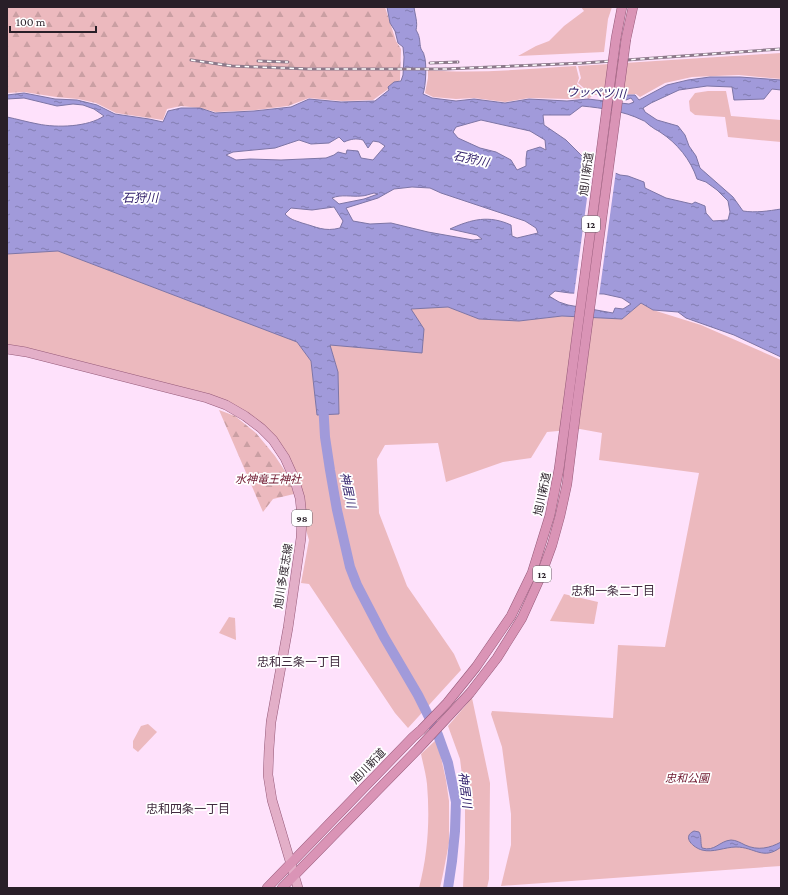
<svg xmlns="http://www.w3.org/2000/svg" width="788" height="895" viewBox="0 0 788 895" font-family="'Crimson Pro','Noto Sans JP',serif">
<defs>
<pattern id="forest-firs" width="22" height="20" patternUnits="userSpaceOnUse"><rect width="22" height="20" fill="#ecb9be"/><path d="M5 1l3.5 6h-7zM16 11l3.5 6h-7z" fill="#ca9fa3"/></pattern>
<pattern id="water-ripples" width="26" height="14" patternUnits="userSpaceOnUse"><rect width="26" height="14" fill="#a19ada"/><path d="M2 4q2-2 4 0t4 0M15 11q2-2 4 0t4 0" fill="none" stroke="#837db1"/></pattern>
</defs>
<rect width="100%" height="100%" fill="#fee1fb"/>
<!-- green -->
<g fill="#ecb9be">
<path d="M581,7h31l-4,12 -4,33 -86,4 18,-10 13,-5 15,-15 20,-15z"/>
<path d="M781,53v26l-42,-4 -47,2 -27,6 -25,14 -4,-3 -42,1 -6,4 -3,-10 -7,-6 3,-5 -3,-12z"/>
<path d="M576,66l3,12 -2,6 6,5 3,9 -18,1 -39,-1 -24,4 -31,-4 -18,1 -23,-2 -8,-4 3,-15v-8c48,4 99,-1 148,-4z"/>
<path d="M708,91h18l5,25 50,4v22l-53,-5 -3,-20 -30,-2 -5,-4 -1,-10 6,-8z"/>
<path d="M58,251l239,91 14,19 6,54 22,-2 -1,-41 -8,-27 94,-16 -14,-20 38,-2 31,12 40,2 43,-5 60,3 19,-16 12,7 48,15 80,35v506l-280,20 10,-41v-31l-9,-67 -11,-33 1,-3 121,7 5,-73 47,2 34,-174 -100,-13 3,-27 -22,-4 -33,3 -16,26 -28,4 -57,20 -8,-39 -53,2 -8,14 2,54 28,73 47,68 7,16 -53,58 -13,-15 -86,-129 -8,-1 8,-43 -7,-23 -2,-19 -27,-58 -47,-35 -219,-60v-91z"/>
<path d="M564,594l34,8 -4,22 -44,-3z"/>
<path d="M229,617l6,1 1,22 -17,-7z"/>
<path d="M472,698l18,85 -1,96 -2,9h-24l2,-46v-42l-5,-41 -12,-33z"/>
<path d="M148,724l9,8 -19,20 -5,-4v-7l8,-15z"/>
<path d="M437,739l9,41 3,21v42l-6,31 -3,14h-21c9,-34 11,-69 8,-104 -1,-10 -4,-20 -6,-30z"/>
</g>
<!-- forest -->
<g fill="url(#forest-firs)">
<path d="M7,7h378l11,34 5,8 -1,31 -9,7 -18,13 -31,1 -33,-3 -21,8 -32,4 -40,2 -16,-4 -19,-2 -14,3 -4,11 -47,-7 -20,-10 -18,-4 -22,-2 -32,-5 -17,1z"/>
<path d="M219,410l16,6 21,17 19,23 12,18 7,20 -21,5 -10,13z"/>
</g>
<!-- water -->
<g fill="url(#water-ripples)" stroke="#7d75a5" fill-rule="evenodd">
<path d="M387,7h27c1,8 4,16 2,23 5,8 3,12 5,19 1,2 3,4 3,6 3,7 2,31 -1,39l9,4 24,3 18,-2 31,4 24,-4 38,2 21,-2 41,5 5,-2 -3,-4 -5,2 -2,-1 2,-4h9l4,5 28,-15 21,-5 22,-3h30l41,3v10l-9,-1 -8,10 -30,1 -2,-13 -25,-1 -28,4 -28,13 -8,5 2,4 12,8 21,6 7,9 4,11 7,10 4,12 33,29 10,14c13,2 25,0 38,-2v148l-47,-22 -48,-17 -8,-6 -25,-2 -12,-7 -19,16 -60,-3 -43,5 -40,-2 -31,-12 -37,2 13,20 -2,24 -92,-8 8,27 1,42 -22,1 -6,-54 -14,-19 -239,-91 -51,3v-137c10,2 20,5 31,7 19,4 50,3 66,-8l-10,-7 -11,-4 -10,-1 -16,2 -33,-8 -17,1v-4l17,-2 31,6 22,1 20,5 18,9 34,5 14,3 5,-11 13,-3h19l15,5 39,-2 37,-4 18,-8 32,3 34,-1 14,-11 -1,-3 6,-5 7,-1 2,-6 1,-18 -1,-10 -5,-4 -3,-12 -5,-8zM582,106c20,2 42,5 60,14 4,1 6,5 10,7 2,2 5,3 8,5 17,11 31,28 37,47l9,3 11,8 11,11 2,11 -2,8 -15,1 -7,-8 -1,-7 -10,-4 -3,2 -26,-6 -21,-10 -1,-6 -16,-6 -8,-1 -33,-14 -21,-21 -22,-15 -1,-10h27zM481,120l49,11 15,9 1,10 -6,-3 -13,4 -1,8v7l-9,4 -6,-10 -15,-8 -16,-4 -22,-10 -5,-6 3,-5zM339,137l5,5c7,-3 12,-4 19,-2l5,8 5,-7 6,1 6,4 -12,14 -12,-2 -3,-7 -11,-1 -1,4 -8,-2 -4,3 -8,3 -45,2 -31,-1 -14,1 -10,-5 7,-3 42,-4 24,-8 12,4 18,-1zM412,187l18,1 11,5 84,28 11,7 2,5 -21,5 -5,-2 -1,-11c-22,-10 -39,-6 -61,4l27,6 5,4 -9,1 -45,-8 -37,-9 -21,1 -17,-3 -7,-13 32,-10 16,-9zM374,193l4,1 -14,5 -25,5 -7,-6c9,-4 20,-1 29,-2 4,0 9,-2 13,-3zM334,207l9,14 -3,7c-16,4 -23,-1 -38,-5 -8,-3 -11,-3 -17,-9l6,-6 21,2zM555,291l15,2 34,1 18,4 9,6 -8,5 -8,-1 -2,5 -45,-8 -9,-3 -10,-6z"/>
<path d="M694,831l5,1c3,5 1,10 3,16 13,4 17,-7 29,-8 5,0 10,3 14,5 13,6 25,3 36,-3v5c-18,14 -26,0 -45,0 -11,0 -23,6 -34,3 -8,-2 -21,-13 -8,-19z"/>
</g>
<!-- pier -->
<path fill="#fee1fb" d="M592,161l24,10 -17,125 -25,-1z"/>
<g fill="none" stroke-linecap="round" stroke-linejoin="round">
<!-- river -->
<path stroke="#a19ada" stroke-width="10" d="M323,402l2,35 5,33 7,40 13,57 7,18 27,52 34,58 20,40 10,28 8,39 -1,29 -3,30 -4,27"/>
<defs>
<path id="primary" d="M7,349l19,3 181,46 19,7 19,11 16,12 12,12 12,18 9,20 6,20 2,19 -1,21 -13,90 -17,94 -2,27 -1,26 4,25 26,88"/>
<g id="trunk">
<path d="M616,38l6,-31"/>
<path d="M626,39l7,-32"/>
<path d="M267,888l146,-151 8,-7 26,-27 29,-36 35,-51 21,-43 18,-58 9,-46 8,-59"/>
<path d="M282,888l135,-138 53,-57 27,-35 25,-40 18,-40 12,-33 8,-29 7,-32 9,-73"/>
</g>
</defs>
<!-- primary casing -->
<use href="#primary" stroke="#965a79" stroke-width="10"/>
<!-- trunk casing -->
<use href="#trunk" stroke="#965a79" stroke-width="10"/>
<!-- primary -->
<use href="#primary" stroke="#e3afc8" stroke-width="9"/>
<!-- trunk -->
<use href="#trunk" stroke="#da94b6" stroke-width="9"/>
<defs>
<g id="rail">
<path d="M191,60l41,6 76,3h137l139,-6 197,-14"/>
<path d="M258,61l30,1"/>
<path d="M430,63l28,-1"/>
</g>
</defs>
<!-- rail casing -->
<use href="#rail" stroke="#8c798a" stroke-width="3"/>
<!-- rail -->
<use href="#rail" stroke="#fff" stroke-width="1.5" stroke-dasharray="4.5" stroke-linecap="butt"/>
<defs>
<g id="trunk-bridge">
<path d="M567,410l49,-372"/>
<path d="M576,411l50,-372"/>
</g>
</defs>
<!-- trunk-bridge casing -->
<use href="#trunk-bridge" stroke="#965a79" stroke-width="10" stroke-linecap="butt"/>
<!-- trunk-bridge -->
<use href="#trunk-bridge" stroke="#da94b6" stroke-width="9"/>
</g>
<g text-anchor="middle" stroke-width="3.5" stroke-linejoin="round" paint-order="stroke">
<!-- shield labels -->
<g fill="#fff" stroke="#696268" stroke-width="1">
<rect x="582" y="216" width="18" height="16" rx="3"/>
<rect x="292" y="510" width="20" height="16" rx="3"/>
<rect x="533" y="566" width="18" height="16" rx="3"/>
</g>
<g font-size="10" font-weight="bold" fill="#291f28">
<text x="591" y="228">12</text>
<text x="302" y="522">98</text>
<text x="542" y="578">12</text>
</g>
<!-- street labels -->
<g font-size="11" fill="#291f28" stroke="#fff">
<text transform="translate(586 174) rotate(-82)" y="4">旭川新道</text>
<text transform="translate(542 494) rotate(-78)" y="4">旭川新道</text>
<text transform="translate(283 576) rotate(-81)" y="4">旭川多度志線</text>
<text transform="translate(368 766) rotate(-46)" y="4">旭川新道</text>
</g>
<!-- park labels -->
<g font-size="11" font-style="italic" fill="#6c142b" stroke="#fff">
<text x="268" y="483">水神竜王神社</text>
<text x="687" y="782">忠和公園</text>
</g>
<!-- water labels -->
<g font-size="12" font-style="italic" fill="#33226c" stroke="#fff">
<text transform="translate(596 93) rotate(2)" y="4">ウッペツ川</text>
<text transform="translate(471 159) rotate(12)" y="4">石狩川</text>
<text x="140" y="202">石狩川</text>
<text transform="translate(348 490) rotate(78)" y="4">神居川</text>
<text transform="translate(465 790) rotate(83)" y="4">神居川</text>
</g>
<!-- neighbourhood labels -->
<g font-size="12" fill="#412b3f" stroke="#fff">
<text x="613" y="595">忠和一条二丁目</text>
<text x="299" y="666">忠和三条一丁目</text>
<text x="188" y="813">忠和四条一丁目</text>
</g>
</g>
<!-- border -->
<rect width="788" height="895" fill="none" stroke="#291f28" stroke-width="16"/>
<!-- scale -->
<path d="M10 26v6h86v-6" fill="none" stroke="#291f28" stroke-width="2"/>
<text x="16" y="26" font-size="12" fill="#291f28" stroke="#ffffff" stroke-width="3" paint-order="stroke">100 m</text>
</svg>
